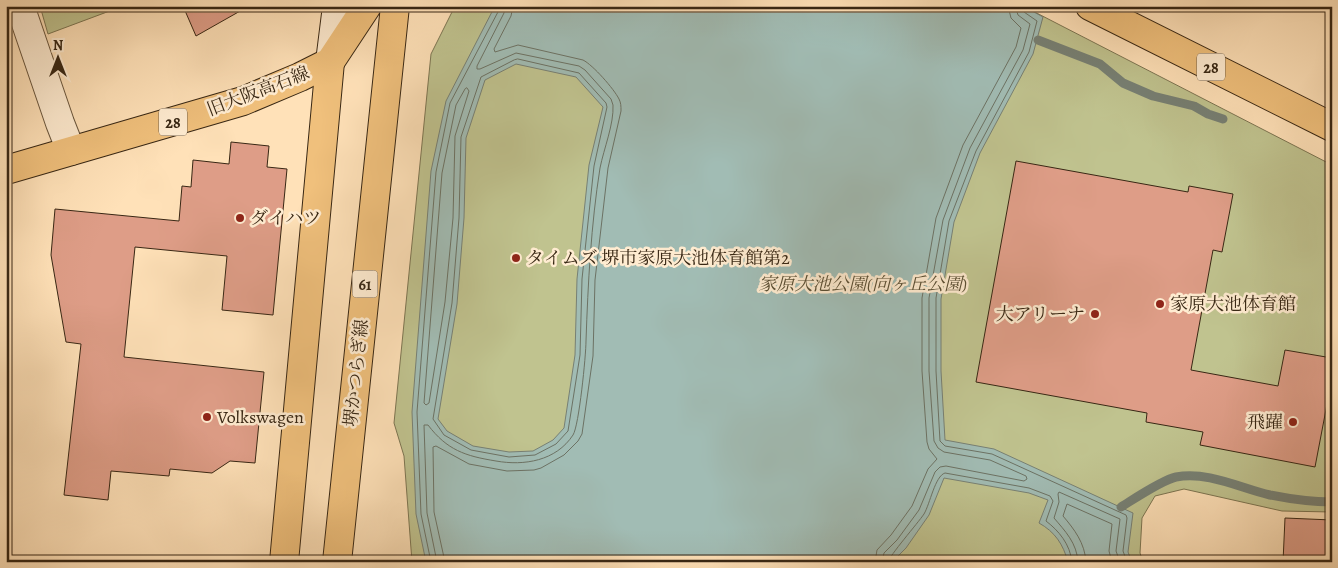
<svg xmlns="http://www.w3.org/2000/svg" width="1338" height="568" viewBox="0 0 1338 568" font-family="Alegreya,'Noto Serif JP',serif">
<rect width="100%" height="100%" fill="#ffe1b8"/>
<filter id="stains"><feTurbulence type="fractalNoise" baseFrequency=".004" numOctaves="4"/><feColorMatrix values="0 0 0 0 .2 0 0 0 0 .09 0 0 0 0 .02 0 0 0 .5 -.17"/></filter>
<radialGradient id="worn" r=".72"><stop offset=".6" stop-color="#630" stop-opacity="0"/><stop offset="1" stop-color="#630" stop-opacity=".3"/></radialGradient>
<!-- green -->
<g fill="#c0c38f" stroke="#7c7552">
<path d="M40,6h83l-75,28z"/>
<path d="M455,6h568l309,159v347l-50,-1 -98,-22 -29,7 -13,22 -2,35 3,9h-731l-8,-106 -10,-33 37,-369z"/>
</g>
<!-- water -->
<path fill="#a1bcb4" stroke="#778074" fill-rule="evenodd" d="M495,6h528l20,11 -10,37 -53,99 -26,69 -13,77v72l4,69 49,9 139,64 -5,39 4,10h-64c-5,-18 -13,-30 -29,-39l9,-23 -19,-7 -85,-15 -15,37 -23,33 -14,14h-466l-10,-48 -4,-102 19,-241 15,-70zM516,64l60,13 27,30 -14,58 -12,114 -2,76 -11,73 -11,12 -20,11 -24,1 -36,-6 -26,-15 -9,-12 19,-115 7,-86 2,-80 19,-58z"/>
<g fill="none" stroke-linecap="round" stroke-linejoin="round">
<!-- shore -->
<g stroke="#6c7264" stroke-width="1">
<path d="M1022,6l2,6 13,9 -8,31 -53,99 -27,70 -13,77v73l4,70 5,5 47,8 134,61 1,3 -4,33 4,11"/>
<path d="M518,59l61,14 27,30 1,4 -13,59 -12,113 -2,76 -12,76 -12,13 -21,11 -26,2 -38,-7 -27,-15 -11,-16 19,-116 7,-85 2,-81 20,-60 33,-17z"/>
<path d="M467,88l2,3 -14,45 -2,82 -8,84 -16,101 -3,2 -2,-2 18,-230 14,-68 9,-16z"/>
<path d="M431,562l-10,-48 -4,-102 19,-240 14,-69 49,-93v-4"/>
<path d="M437,562l-10,-49 -3,-88h4c19,25 37,31 68,36 28,5 60,0 77,-26 6,-9 13,-80 13,-94 2,-58 5,-116 14,-173 4,-20 14,-44 13,-63l-2,-6 -26,-29 -6,-4 -63,-13 -36,16h-3v-3l27,-53 1,-7"/>
<path d="M445,562l-11,-50 -1,-65 3,-1 33,18 38,7 27,-1 7,-2 23,-13 14,-14 4,-7 11,-78 2,-76 13,-112 13,-57c0,-5 0,-8 -2,-12 -5,-10 -26,-34 -36,-39l-65,-15 -23,7 -1,-3 17,-33 2,-10"/>
<path d="M875,562l2,-12 14,-15 21,-29 16,-37 9,-10 -8,-10 -2,-7 -5,-71v-73l14,-80 27,-73 53,-98 5,-19 -10,-10 -3,-12"/>
<path d="M882,562l2,-9 13,-13 22,-30 16,-38 5,-5 6,-1 78,15 3,-2 -1,-3 -36,-16 -46,-8 -6,-4 -4,-7 -5,-70v-73l14,-78 27,-72 53,-98 7,-26 -12,-9 -3,-9"/>
<path d="M888,562c1,-6 30,-39 36,-48 6,-10 11,-38 21,-41l84,15 21,8 3,5 -7,20c13,10 24,23 26,41"/>
<path d="M1078,562c-1,-19 -13,-31 -24,-44l5,-16 -1,-8 1,-2 61,27 -4,32 4,11"/>
<path d="M1086,562c-1,-19 -12,-33 -23,-46l4,-12 45,20 -3,27 3,11"/>
</g>
<!-- stream -->
<g stroke="#778074" stroke-width="9">
<path d="M1038,40l62,24 23,19 30,13 41,10 14,8 15,5"/>
<path d="M1121,507c13,-8 41,-27 55,-30 32,-6 64,11 94,18 20,4 42,7 62,7"/>
</g>
</g>
<!-- building -->
<g fill="#de9d87" stroke="#382714">
<path d="M183,6h66l-53,30z"/>
<path d="M231,142l38,4 -2,21 20,2 -14,146 -51,-5 5,-54 -92,-9 -11,110 140,15 -9,91 -25,-2 -18,12 -42,-4 -1,7 -58,-5 -3,29 -44,-5 17,-151 -15,-2 -15,-87 4,-46 124,12 3,-35 9,1 2,-27 36,4z"/>
<path d="M1016,161l172,31 1,-6 44,8 -11,58 -9,-2 -22,120 87,16 7,-36 47,8v20l-17,89 -115,-22 3,-13 -57,-10 1,-9 -171,-31z"/>
<path d="M1285,518l47,2v42h-49z"/>
</g>
<g fill="none" stroke-linecap="round" stroke-linejoin="round">
<defs>
<path id="street" d="M20,6l40,117 11,28"/>
<path id="secondary" d="M330,62l7,-56"/>
<g id="primary">
<path d="M1090,6l242,121"/>
<path d="M6,170l237,-69 57,-24 30,-15 37,-56"/>
<path d="M284,562l46,-500"/>
<path d="M337,562l58,-556"/>
</g>
</defs>
<!-- street casing -->
<use href="#street" stroke="#6a563d" stroke-width="30"/>
<!-- secondary casing -->
<use href="#secondary" stroke="#382714" stroke-width="30"/>
<!-- primary casing -->
<use href="#primary" stroke="#382714" stroke-width="30"/>
<!-- street -->
<use href="#street" stroke="#ffecd1" stroke-width="28"/>
<!-- secondary -->
<use href="#secondary" stroke="#ffecd1" stroke-width="28"/>
<!-- primary -->
<use href="#primary" stroke="#f0c07c" stroke-width="28"/>
</g>
<!-- markers -->
<g fill="#8f2418" stroke="#ffecd1" stroke-width="2">
<circle cx="240" cy="218" r="5"/>
<circle cx="516" cy="258" r="5"/>
<circle cx="1160" cy="304" r="5"/>
<circle cx="1095" cy="314" r="5"/>
<circle cx="207" cy="417" r="5"/>
<circle cx="1293" cy="422" r="5"/>
</g>
<g text-anchor="middle" stroke-width="5" stroke-linejoin="round" paint-order="stroke">
<!-- shield labels -->
<g fill="#ffecd1" stroke="#74624d" stroke-width="1">
<rect x="1197" y="53.5" width="28" height="27" rx="4"/>
<rect x="159" y="108.5" width="28" height="27" rx="4"/>
<rect x="352.5" y="270.5" width="25" height="27" rx="4"/>
</g>
<g font-size="16" font-weight="bold" fill="#382714">
<text x="1211" y="73">28</text>
<text x="173" y="128">28</text>
<text x="365" y="290">61</text>
</g>
<!-- street labels -->
<g font-size="18" fill="#382714" stroke="#ffecd1">
<text transform="translate(258 91) rotate(-21)" y="6">旧大阪高石線</text>
<text transform="translate(356 373) rotate(-84)" y="6">堺かつらぎ線</text>
</g>
<!-- poi labels -->
<g font-size="18" fill="#382714" stroke="#ffecd1" text-anchor="start">
<text x="250" y="224">ダイハツ</text>
<text x="526" y="264">タイムズ 堺市家原大池体育館第2</text>
<text x="1170" y="310">家原大池体育館</text>
<text x="1085" y="320" text-anchor="end">大アリーナ</text>
<text x="217" y="423">Volkswagen</text>
<text x="1283" y="428" text-anchor="end">飛躍</text>
</g>
<!-- park labels -->
<g font-size="18" font-style="italic" fill="#5a4e33" stroke="#ffecd1">
<text x="863" y="290">家原大池公園(向ヶ丘公園)</text>
</g>
</g>
<!-- margin -->
<rect width="1338" height="568" fill="none" stroke="#ffe1b8" stroke-width="25"/>
<rect x="8" y="8" width="1323" height="553" fill="none" stroke="#382714" stroke-width="2.5"/>
<rect x="12" y="12" width="1313" height="543" fill="none" stroke="#382714"/>
<!-- north arrow -->
<g transform="translate(58 58)" stroke="#ffecd1" stroke-width="4" paint-order="stroke">
<path d="M0-4L9 19L0 12L-9 19Z" fill="#382714"/>
<text y="-8" font-size="14" font-weight="bold" text-anchor="middle" fill="#382714">N</text>
</g>
<rect width="100%" height="100%" filter="url(#stains)"/>
<rect width="100%" height="100%" fill="url(#worn)"/>
</svg>
